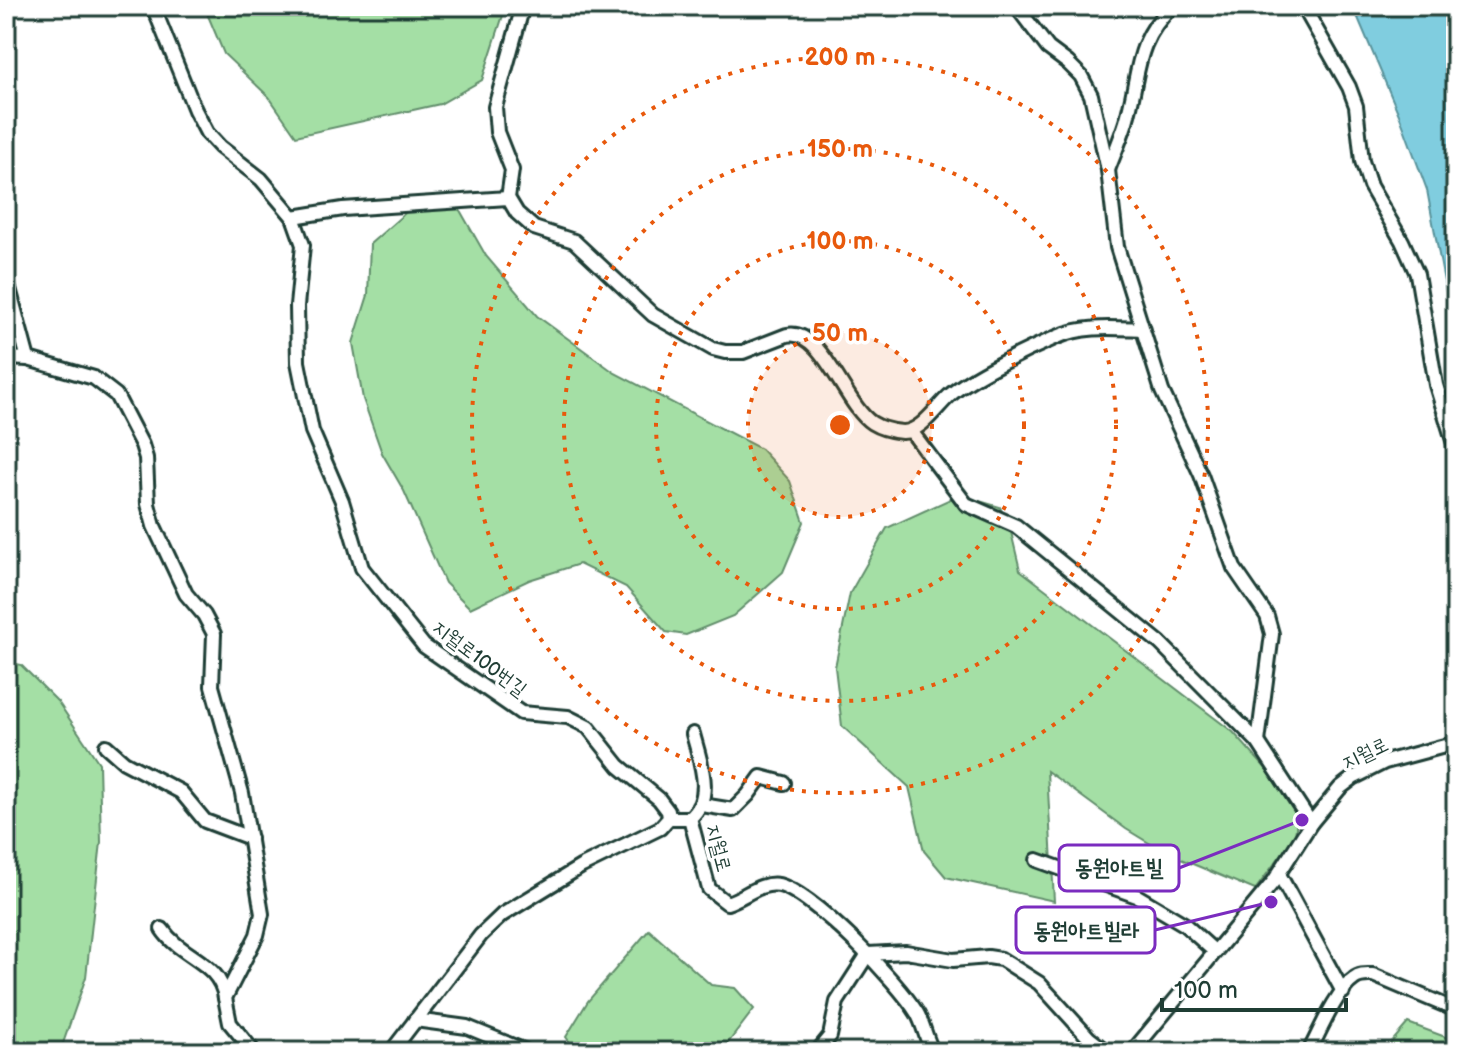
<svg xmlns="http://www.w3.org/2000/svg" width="1462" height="1058" viewBox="0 0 1462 1058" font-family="'Balsamiq Sans','Poor Story',sans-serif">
<rect width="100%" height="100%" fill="#fff"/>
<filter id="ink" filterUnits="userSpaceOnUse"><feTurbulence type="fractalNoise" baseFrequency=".0125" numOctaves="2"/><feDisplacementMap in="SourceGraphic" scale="16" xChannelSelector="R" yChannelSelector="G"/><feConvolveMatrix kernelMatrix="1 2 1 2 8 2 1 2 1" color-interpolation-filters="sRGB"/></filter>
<g filter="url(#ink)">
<!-- green -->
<g fill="#a4dfa5" stroke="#628e6c" stroke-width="2">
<path d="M204,6h302l-24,74 -42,24 -144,32 -27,-39 -45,-43z"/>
<path d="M457,205l29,51 51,60 78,57 146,76 29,32 14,41 -21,50 -50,44 -47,19 -20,-3 -40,-45 -47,-23 -50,16 -59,28 -25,-25 -41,-92 -22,-38 -19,-54 -10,-56 15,-48 2,-51 42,-37z"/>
<path d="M959,495l41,12 11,25 9,38 213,162 54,60 10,27 -2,17 -40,54 -91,-38 -38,-23 -79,-58 7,130 -108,-24 -22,-26 -15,-64 -67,-61 -7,-59 15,-74 37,-65z"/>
<path d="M6,662l15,3 37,37 41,61 2,79 -15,135 -26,75h-54z"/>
<path d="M649,930l62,55 24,3 19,21 -33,43h-144l-11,-15 22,-36z"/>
<path d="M1408,1023l48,18v11h-73z"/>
</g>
<!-- water -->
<path fill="#80cddf" stroke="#59939b" stroke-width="2" d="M1353,6h103v340l-29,-156 -27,-73z"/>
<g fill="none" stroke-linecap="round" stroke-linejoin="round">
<defs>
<g id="minor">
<path d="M153,6l42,104 12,23 13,14 41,32 32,38 10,28 -6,61 1,56 14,69 30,70 20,67 62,78 97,67 47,4 20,10 31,39 40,33 9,12 1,7 -9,10 -78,38 -80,49 -21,20 -90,117"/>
<path d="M523,6l-28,101 2,25 15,38 -4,28 9,15 17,15 40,13 79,74 60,34 12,3h18l44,-17c35,-8 58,71 85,88 8,5 20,8 30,9 18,1 34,-24 47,-36 22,-20 80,-47 108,-59 26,-12 57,-9 85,-8"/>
<path d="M1016,6l32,42 20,15 13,13 10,19 17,75 9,77 45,144 39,84 33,93 33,48 5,18 -14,108"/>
<path d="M1303,6l46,81 7,19 6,55 8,25 32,55 15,33 19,111 20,65"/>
<path d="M1108,170c6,-16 13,-32 18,-48 14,-46 7,-78 46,-116"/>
<path d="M293,217l50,-8 165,-11"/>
<path d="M6,277l22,82 66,19 22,17 26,50 4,13 2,46 6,22 32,68 18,21 10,19 -2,52 30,107 20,121 -5,21 -32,63 5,25 24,29"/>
<path d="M6,358l22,1"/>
<path d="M911,431l55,73 50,22 144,117 98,99 53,81"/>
<path d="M106,746l18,16 57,30 24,29 45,17"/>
<path d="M702,805l31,5 15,-15 13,-18 23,6"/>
<path d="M669,818h21c25,-21 10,-57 3,-84"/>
<path d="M690,818l19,71 18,14c17,-5 34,-22 52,-18 34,8 119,97 138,128 7,12 9,27 16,39"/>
<path d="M1037,860l100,36 47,28 30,27"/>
<path d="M1279,874l64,118"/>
<path d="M162,929c19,29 58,32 63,69"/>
<path d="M415,1020l52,7 61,25"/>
<path d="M817,1052l13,-16 7,-34 31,-48 38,-2 47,8 35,-3 13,2 38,24 50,55 18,14"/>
<path d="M1132,1052l142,-171 37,-58 29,-35 13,-10 32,-16 71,-19"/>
<path d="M1309,1052c10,-19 28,-62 45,-73 6,-5 12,-4 19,-4l83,35"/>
</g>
</defs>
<!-- minor casing -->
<use href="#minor" stroke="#1f3d34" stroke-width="18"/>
<!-- minor -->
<use href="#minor" stroke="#fff" stroke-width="12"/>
</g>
</g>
<!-- distance rings -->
<circle cx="840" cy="425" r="92" fill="#e8590c" fill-opacity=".12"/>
<g fill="none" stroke="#e8590c" stroke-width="4" stroke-dasharray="4 8">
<circle cx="840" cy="425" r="92"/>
<circle cx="840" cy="425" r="184"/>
<circle cx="840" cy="425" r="276"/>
<circle cx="840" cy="425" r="368"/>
</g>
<g text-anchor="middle" stroke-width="7" stroke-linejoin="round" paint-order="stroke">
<!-- street labels -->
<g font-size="20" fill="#1f3d34" stroke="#fff">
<text transform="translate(480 658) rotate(37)" y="7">지월로100번길</text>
<text transform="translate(1365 753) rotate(-26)" y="7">지월로</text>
<text transform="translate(719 848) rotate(75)" y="7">지월로</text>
</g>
</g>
<circle cx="840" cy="425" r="12" fill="#e8590c" stroke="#fff" stroke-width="4"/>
<g font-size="24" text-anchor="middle" font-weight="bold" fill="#e8590c" stroke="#fff" stroke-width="7" stroke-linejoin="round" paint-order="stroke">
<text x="840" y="65">200 m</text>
<text x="840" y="157">150 m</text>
<text x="840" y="249">100 m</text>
<text x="840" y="341">50 m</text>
</g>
<!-- callouts -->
<path fill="none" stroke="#7b2cbf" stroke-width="3" d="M1302 820L1179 868M1271 902L1155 930"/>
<g fill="#7b2cbf" stroke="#fff" stroke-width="3">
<circle cx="1302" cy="820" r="8"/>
<circle cx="1271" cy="902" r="8"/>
</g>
<g fill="#fff" stroke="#7b2cbf" stroke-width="3">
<rect x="1059" y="845" width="120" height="46" rx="8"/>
<rect x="1016" y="907" width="139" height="46" rx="8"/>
</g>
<g font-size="22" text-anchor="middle" font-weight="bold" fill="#1f3d34">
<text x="1119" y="875">동원아트빌</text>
<text x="1086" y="938">동원아트빌라</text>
</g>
<!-- margin -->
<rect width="1462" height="1058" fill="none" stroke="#fff" stroke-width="32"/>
<rect x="16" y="16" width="1430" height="1026" fill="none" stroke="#1f3d34" stroke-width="3" filter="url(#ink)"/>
<!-- scale -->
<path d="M1162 998v12h184v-12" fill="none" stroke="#1f3d34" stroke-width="4"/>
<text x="1174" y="998" font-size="24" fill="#1f3d34" stroke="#ffffff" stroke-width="6" paint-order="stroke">100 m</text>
</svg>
